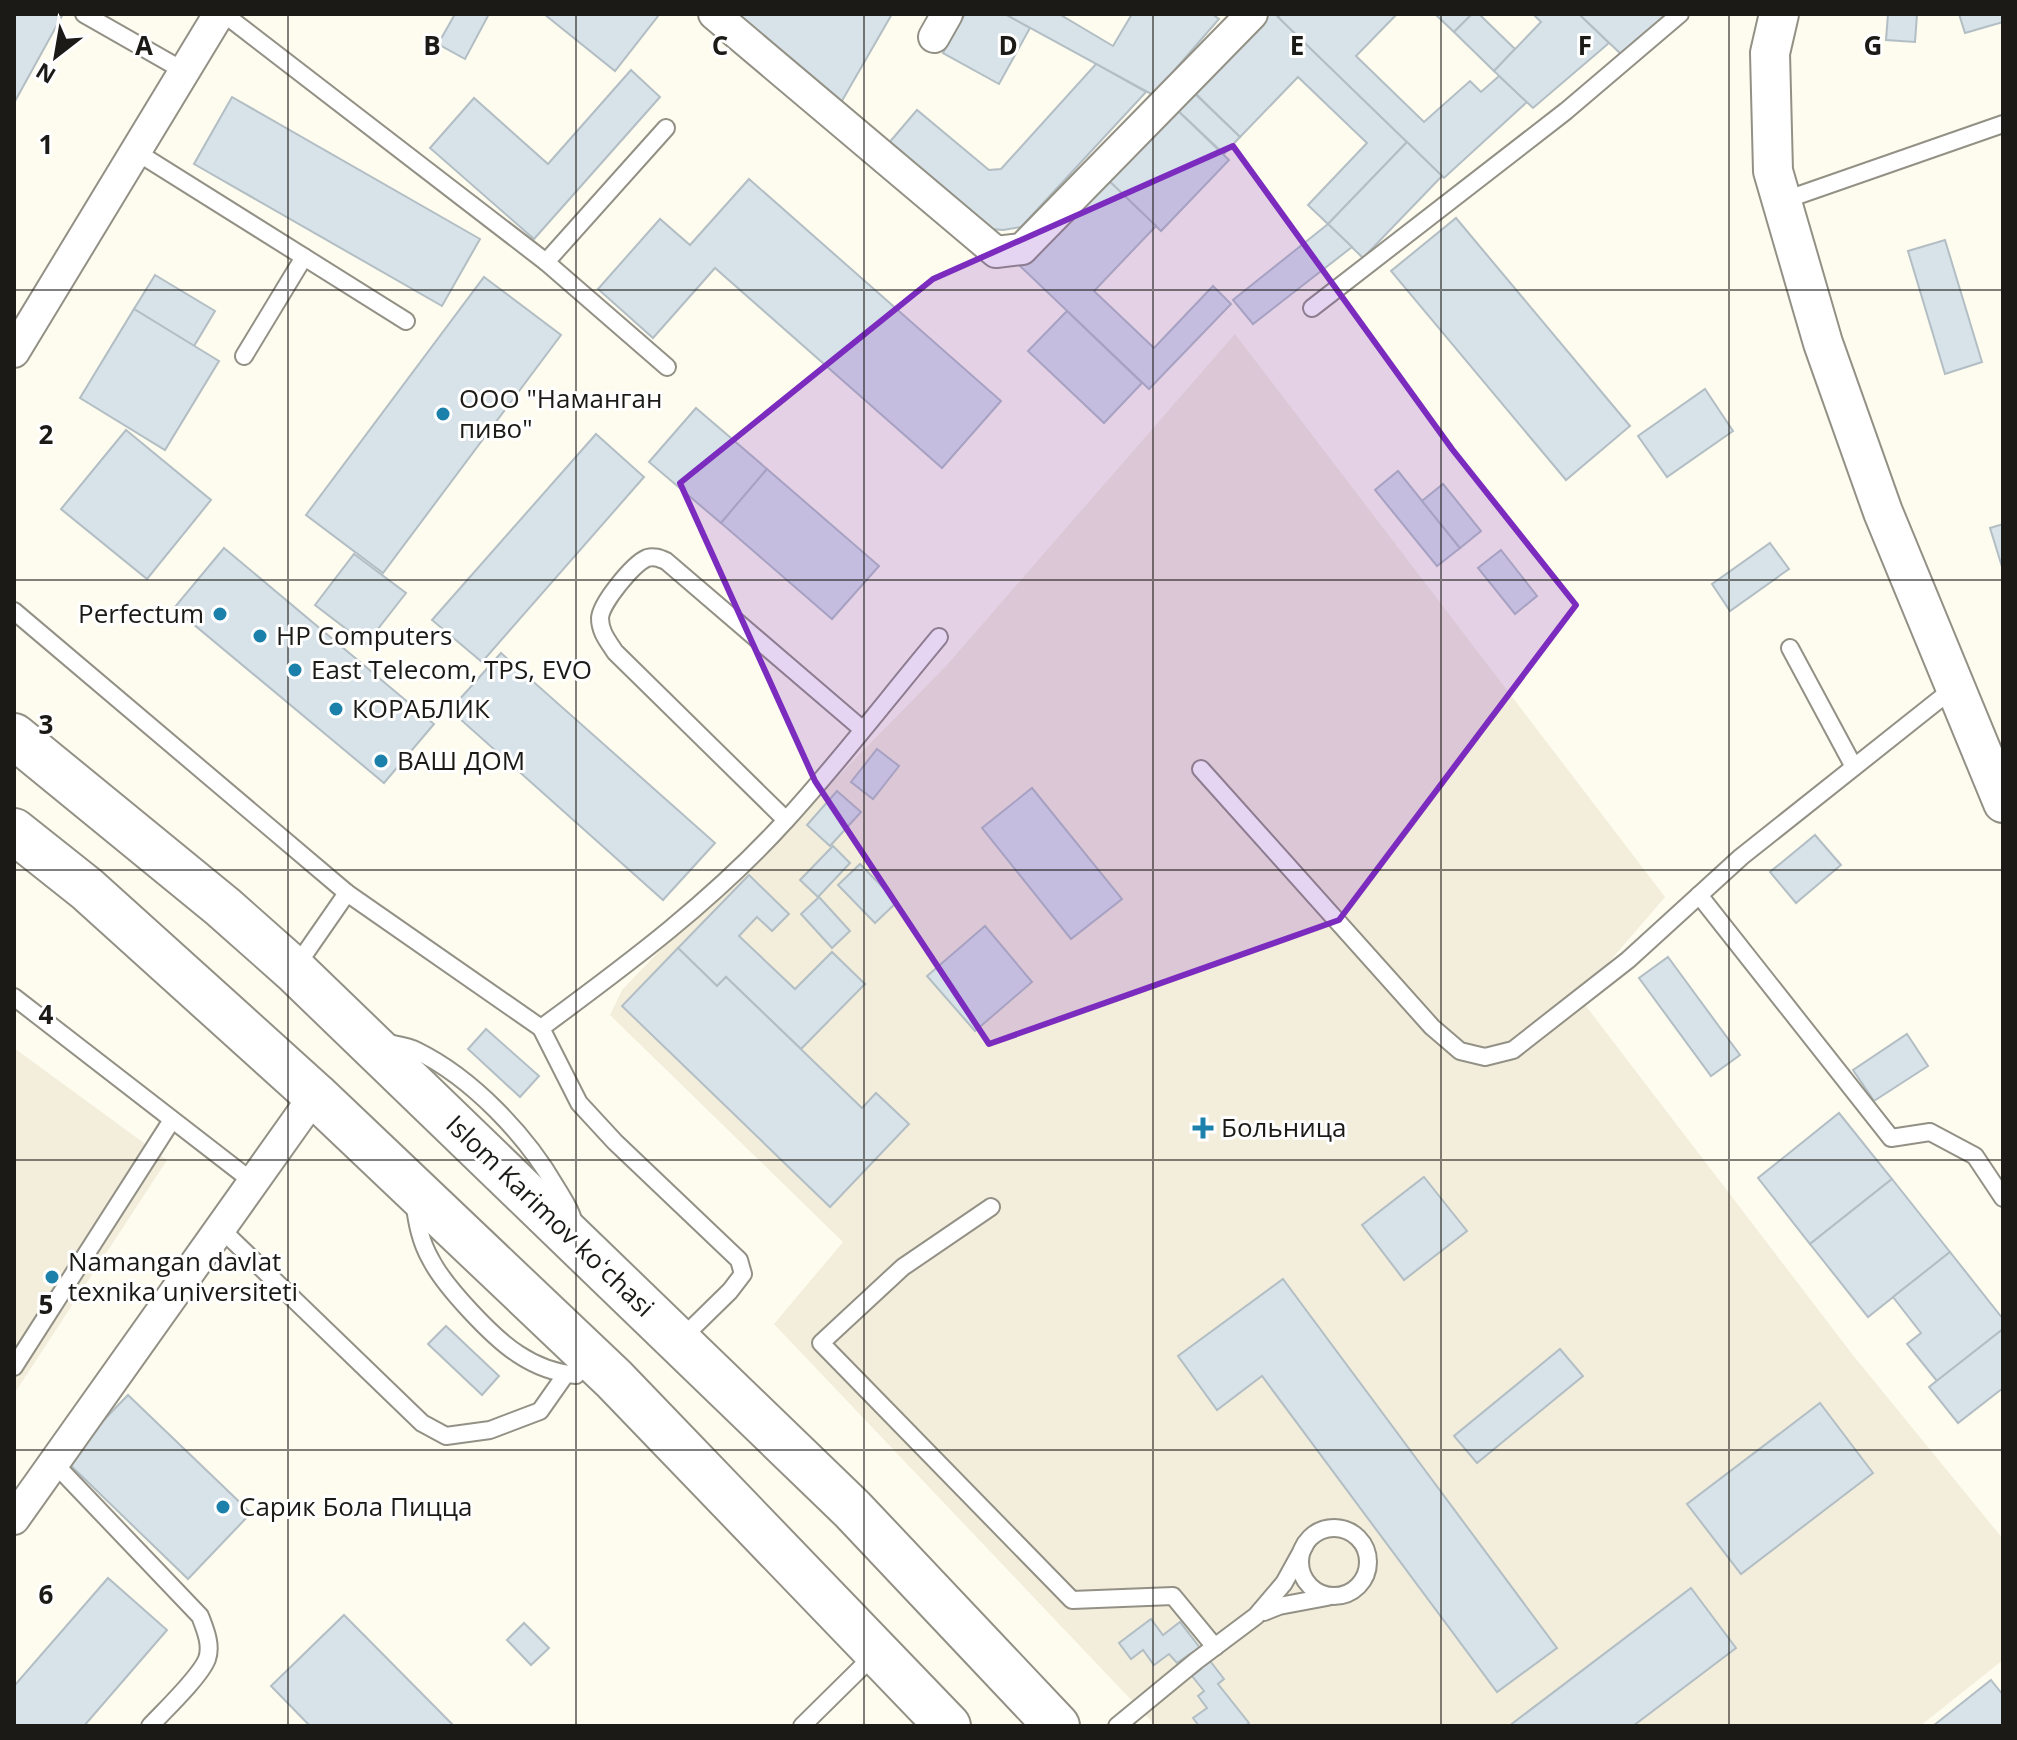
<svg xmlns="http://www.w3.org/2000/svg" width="2017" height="1740" viewBox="0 0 2017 1740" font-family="'Open Sans',sans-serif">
<rect width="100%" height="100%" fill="#fefbef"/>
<!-- built -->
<g fill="#f3eedb">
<path d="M1235,334l430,563 -86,100 273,357 151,185v121l-83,66h-764l-382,-402 69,-82 -233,-227 12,-25 49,-51 85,-79 190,-194z"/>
<path d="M14,1048l153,112 -153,234z"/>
</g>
<!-- building -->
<g fill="#d7e2e9" stroke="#b2bec4" stroke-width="2">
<path d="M14,14h44l4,2 -48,87z"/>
<path d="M455,14h34l-24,45 -27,-15z"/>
<path d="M544,14h112l2,2 -43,55z"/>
<path d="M726,14h166l-53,92z"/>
<path d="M965,14h40l25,14 -31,56 -56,-31z"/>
<path d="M1005,14h54l54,32 19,-32h80l7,5 -66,76z"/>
<path d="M1269,14h6l132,128 -79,82 -20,-19 59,-62 -69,-66 -58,60 -47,-46z"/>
<path d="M1281,14h116l-41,42 68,66 46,-41 11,11 18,-16 28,26 -83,76 -166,-161z"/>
<path d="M1435,14h37l-18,18z"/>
<path d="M1472,14h7l36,35 -21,22 -40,-39z"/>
<path d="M1533,14h46l30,29 -76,65 -39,-37 47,-49z"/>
<path d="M1579,14h85l1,1 -41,42z"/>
<path d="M1888,14h29l-2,28 -29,-2z"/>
<path d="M1959,14h44v8l-38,11z"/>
<path d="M1096,64l50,28 -125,135 -18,3 -12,-1 -103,-85 29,-34 72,60 12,-1z"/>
<path d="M631,70l29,27 -126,142 -104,-91 44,-50 74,66z"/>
<path d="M1190,89l50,48 -16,17 -51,-48z"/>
<path d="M232,97l248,142 -38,67 -248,-142z"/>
<path d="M1175,108l54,52 -68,71 -54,-52z"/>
<path d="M1407,142l35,34 -79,82 -35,-34z"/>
<path d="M1104,176l52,50 -62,65 60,57 59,-62 18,18 -82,85 -130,-124z"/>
<path d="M749,179l252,222 -59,67 -227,-200 -62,70 -55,-49 62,-70 30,26z"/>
<path d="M1456,218l174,208 -64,54 -175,-209z"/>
<path d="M1328,224l24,23 -99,77 -20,-24z"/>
<path d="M1945,240l37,122 -37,12 -37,-123z"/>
<path d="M155,275l60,36 -21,35 -60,-37z"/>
<path d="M484,277l77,58 -178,238 -77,-58z"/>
<path d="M134,309l85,52 -54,89 -85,-52z"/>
<path d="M1067,311l75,72 -38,40 -76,-72z"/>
<path d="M1705,389l28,42 -66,46 -29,-41z"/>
<path d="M696,408l71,61 -46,54 -72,-61z"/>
<path d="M126,430l85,70 -64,79 -86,-70z"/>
<path d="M596,434l48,43 -162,185 -50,-42z"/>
<path d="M767,469l112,97 -47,53 -111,-96z"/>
<path d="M1398,471l62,77 -23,18 -62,-76z"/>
<path d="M1443,484l38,47 -21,17 -38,-47z"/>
<path d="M2003,524v46l-13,-42z"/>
<path d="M1770,543l19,26 -59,42 -18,-27z"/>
<path d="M224,548l210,176 -50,59 -210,-175z"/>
<path d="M1501,550l36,46 -22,18 -37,-46z"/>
<path d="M354,554l52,39 -40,51 -51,-39z"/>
<path d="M501,653l214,190 -52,57 -213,-190z"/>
<path d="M877,749l22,17 -26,33 -22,-17z"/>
<path d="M1032,788l90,111 -51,40 -89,-111z"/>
<path d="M837,791l24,21 -31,34 -23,-21z"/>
<path d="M1815,835l26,30 -45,38 -26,-31z"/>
<path d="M833,846l17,17 -32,34 -18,-17z"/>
<path d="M860,864l37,38 -22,21 -37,-38z"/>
<path d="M749,875l40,39 -17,17 -15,-14 -18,19 56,53 37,-37 33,32 -64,65 -75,-72 -9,9 -39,-38z"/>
<path d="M819,897l31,34 -18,17 -31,-34z"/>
<path d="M985,926l47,56 -57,49 -48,-55z"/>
<path d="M678,948l39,38 9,-9 136,131 14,-15 33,31 -79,83 -208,-201z"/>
<path d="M1668,957l72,98 -29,21 -72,-98z"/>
<path d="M486,1029l53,47 -19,21 -52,-48z"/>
<path d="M1907,1034l21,32 -54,35 -21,-31z"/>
<path d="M1839,1113l53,66 -82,65 -52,-66z"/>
<path d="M1424,1177l43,54 -63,49 -42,-55z"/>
<path d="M1892,1179l58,73 -82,65 -58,-73z"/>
<path d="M1950,1252l53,67v10l-66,52 -30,-37 14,-11 -28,-36z"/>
<path d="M1283,1279l274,369 -60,44 -235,-316 -45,34 -39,-54z"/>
<path d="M446,1326l53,50 -17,19 -54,-51z"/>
<path d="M2003,1329v59l-45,35 -29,-36z"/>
<path d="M1560,1349l23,27 -106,87 -23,-27z"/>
<path d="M128,1395l123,118 -63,66 -123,-119z"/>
<path d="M1820,1403l53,70 -132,101 -54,-70z"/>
<path d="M108,1578l59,52 -83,96h-70v-40z"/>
<path d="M1691,1588l45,60 -103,78h-124z"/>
<path d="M344,1615l110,111h-144l-39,-40z"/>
<path d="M1151,1619l12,16 17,-13 44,57 -6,5 31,39 -4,3h-46l-6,-8 14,-10 -9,-12 6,-5 -12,-15 9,-7 -11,-15 -13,9 -8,-9 -15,11 -11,-15 -12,9 -12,-16z"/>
<path d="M524,1623l25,25 -18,17 -24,-25z"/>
<path d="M1991,1680l12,15v31h-70z"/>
</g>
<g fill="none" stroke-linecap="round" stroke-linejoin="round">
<defs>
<g id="service">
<path d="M84,14l100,57"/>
<path d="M224,14l322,248 120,-134"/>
<path d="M135,151l271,170"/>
<path d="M1782,201l221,-77"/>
<path d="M546,262l121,105"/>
<path d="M1312,308l254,-197 114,-97"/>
<path d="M244,356l60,-99"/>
<path d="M14,611l333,282 194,135 38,75 36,39 124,118 4,14 -13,17 -49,48"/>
<path d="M1790,648l64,119"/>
<path d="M1201,769l231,258 28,24 25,6 28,-7 115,-90 113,-103 214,-170"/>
<path d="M786,820l-171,-168c-7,-11 -15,-20 -15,-34 1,-15 33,-54 47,-60 7,-2 12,0 19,3l196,168"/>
<path d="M1699,895l192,243 39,-6 45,24 28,42"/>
<path d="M295,968l52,-75"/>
<path d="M14,997l239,185"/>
<path d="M541,1028c87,-64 173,-128 246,-209 53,-58 101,-121 152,-182"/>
<path d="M387,1043c10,2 21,3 30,8 55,27 109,84 139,136 6,10 14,21 17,33"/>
<path d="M414,1201c3,21 6,40 17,59 14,27 62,78 87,94 18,12 37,19 58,21"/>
<path d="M991,1207l-88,60 -82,76 251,257 101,-4 42,51"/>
<path d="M220,1228l202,195 24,13 44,-6 50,-19 26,-37"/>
<path d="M14,1367l158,-247"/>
<path d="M53,1462l147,154c5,13 12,29 7,43 -7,18 -43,52 -57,67"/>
<circle cx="1334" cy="1562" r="34"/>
<path d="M1264,1612l15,-6 48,-9"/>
<path d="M802,1726l75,-74"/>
<path d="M1117,1726l79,-65 60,-45 28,-33 21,-38"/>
</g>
<g id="minor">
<path d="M714,14l282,238 26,-3 230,-235"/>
<path d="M934,37l13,-23"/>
<path d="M14,352l205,-338"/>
<path d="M14,1519l301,-424"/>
</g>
<path id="tertiary" d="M1779,14l-9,39 3,118 50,172 60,169 120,291"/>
<g id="primary">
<path d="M14,736l209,171 71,63 558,539 205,217"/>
<path d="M14,831l73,58 228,206 299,284 334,347"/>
</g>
</defs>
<!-- service casing -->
<use href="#service" stroke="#939186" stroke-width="20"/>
<!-- minor casing -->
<use href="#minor" stroke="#939186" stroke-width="34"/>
<!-- tertiary casing -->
<use href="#tertiary" stroke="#939186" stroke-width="42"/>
<!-- primary casing -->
<use href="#primary" stroke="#939186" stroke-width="48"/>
<!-- service -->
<use href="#service" stroke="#fff" stroke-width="16"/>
<!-- minor -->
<use href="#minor" stroke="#fff" stroke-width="30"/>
<!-- tertiary -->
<use href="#tertiary" stroke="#fff" stroke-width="38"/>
<!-- primary -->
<use href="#primary" stroke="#fff" stroke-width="44"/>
</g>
<!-- marked area -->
<path fill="#7b2cbf" fill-opacity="0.2" stroke="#7b2cbf" stroke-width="6" stroke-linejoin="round" d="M1233,146l219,303 124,156 -237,315 -350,124 -174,-263 -135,-298 253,-204z"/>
<!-- grid -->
<path fill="none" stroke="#1b1a16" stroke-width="2" stroke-opacity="0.55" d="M288,14v1712M576,14v1712M864,14v1712M1153,14v1712M1441,14v1712M1729,14v1712M14,290h1989M14,580h1989M14,870h1989M14,1160h1989M14,1450h1989"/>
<!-- markers -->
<g fill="#1b80aa" stroke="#fff" stroke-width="3">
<circle cx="443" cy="414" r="8"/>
<circle cx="220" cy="614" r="8"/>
<circle cx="260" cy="636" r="8"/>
<circle cx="295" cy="670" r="8"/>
<circle cx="336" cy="709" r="8"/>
<circle cx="381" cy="761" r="8"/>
<path d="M1199 1116h8v8h8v8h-8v8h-8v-8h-8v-8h8z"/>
<circle cx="52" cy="1277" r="8"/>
<circle cx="223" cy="1507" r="8"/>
</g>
<g text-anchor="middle" stroke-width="6" stroke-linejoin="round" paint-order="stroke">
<!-- poi labels -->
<g font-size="26" fill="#1b1a16" stroke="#fff" text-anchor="start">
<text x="459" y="408">ООО "Наманган<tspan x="459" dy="30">пиво"</tspan></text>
<text x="204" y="623" text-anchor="end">Perfectum</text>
<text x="276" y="645">HP Computers</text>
<text x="311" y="679">East Telecom, TPS, EVO</text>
<text x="352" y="718">КОРАБЛИК</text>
<text x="397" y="770">ВАШ ДОМ</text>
<text x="1221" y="1137">Больница</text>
<text x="68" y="1271">Namangan davlat<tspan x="68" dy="30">texnika universiteti</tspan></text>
<text x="239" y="1516">Сарик Бола Пицца</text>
</g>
<!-- street labels -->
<g font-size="26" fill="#1b1a16" stroke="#fff">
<text transform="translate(550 1216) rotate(44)" y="9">Islom Karimov koʻchasi</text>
</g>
</g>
<g font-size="26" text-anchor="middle" font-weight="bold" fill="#1b1a16" stroke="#fff" stroke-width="6" stroke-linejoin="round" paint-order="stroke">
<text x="144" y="55">A</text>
<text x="432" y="55">B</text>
<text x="720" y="55">C</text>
<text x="1008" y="55">D</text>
<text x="1297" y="55">E</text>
<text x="1585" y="55">F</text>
<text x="1873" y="55">G</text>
<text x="46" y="154">1</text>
<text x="46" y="444">2</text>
<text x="46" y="734">3</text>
<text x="46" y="1024">4</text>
<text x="46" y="1314">5</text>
<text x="46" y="1604">6</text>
</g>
<!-- border -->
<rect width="2017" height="1740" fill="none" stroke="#1b1a16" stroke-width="32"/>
<!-- north arrow -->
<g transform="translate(56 56) rotate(211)" stroke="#ffffff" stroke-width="6" paint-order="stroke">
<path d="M0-6L14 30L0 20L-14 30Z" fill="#1b1a16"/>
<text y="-12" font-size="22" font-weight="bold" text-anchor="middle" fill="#1b1a16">N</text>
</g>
</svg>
